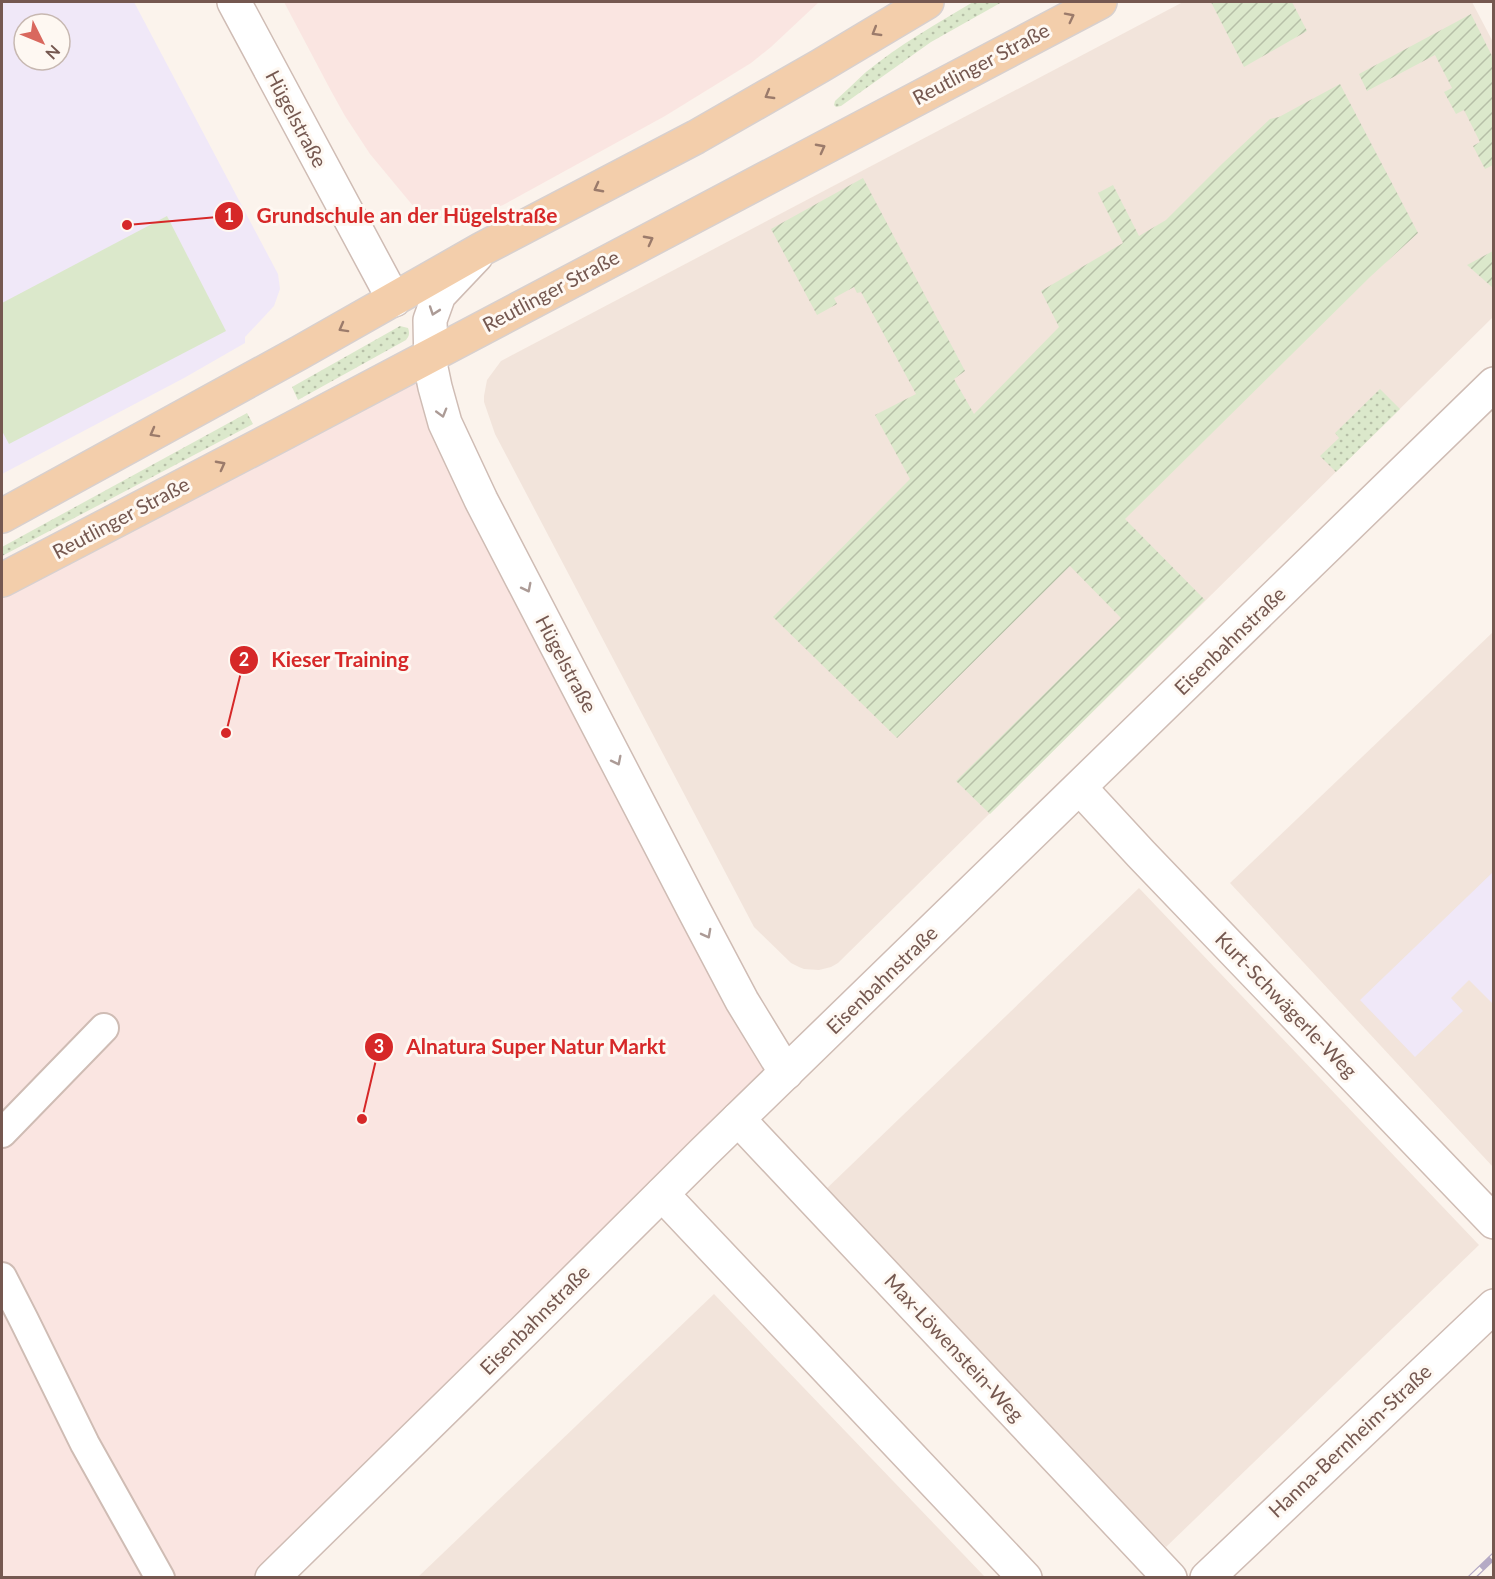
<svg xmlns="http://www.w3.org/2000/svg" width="1495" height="1579" viewBox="0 0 1495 1579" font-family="Lato,sans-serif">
<defs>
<pattern id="grass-dots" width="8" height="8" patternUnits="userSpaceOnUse" patternTransform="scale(1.5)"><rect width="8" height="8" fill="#dbe8cb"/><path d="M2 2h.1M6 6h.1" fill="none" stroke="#b6bfa7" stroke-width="1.8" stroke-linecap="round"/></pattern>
<pattern id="garden-furrows" width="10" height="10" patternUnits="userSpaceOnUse" patternTransform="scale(1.5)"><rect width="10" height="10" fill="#dbe8cb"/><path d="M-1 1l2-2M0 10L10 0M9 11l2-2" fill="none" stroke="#b6bfa7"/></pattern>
</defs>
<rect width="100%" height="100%" fill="#fbf3ec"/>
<!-- residential -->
<g fill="#f2e4db">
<path d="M1183,2h289l21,40v275l-655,646 -7,4 -12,3 -15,-1 -5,-2 -8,-4 -37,-36 -259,-493 -11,-32v-6l3,-16 14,-19z"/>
<path d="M1493,632v535l-263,-284z"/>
<path d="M1139,888l340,357 -313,302 -344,-354z"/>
<path d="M714,1294l271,283h-567z"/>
</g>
<!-- commercial -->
<g fill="#fae5e1">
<path d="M284,2h535l-48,45 -20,16 -86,53 -162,89 -29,11 -15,2 -15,1 -18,-4 -12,-8 -44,-53 -25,-38 -15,-27z"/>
<path d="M431,368l355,705 -514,504h-270v-996z"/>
</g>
<!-- education -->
<g fill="#f0e8f8" fill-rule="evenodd">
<path d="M2,2h132l144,272 2,15 -6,17 -29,31v6l-61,35 -182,96zM24,24h36v36h-36z"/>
<path d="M1493,872v132l-24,-24 -18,18 12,13 -48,46 -55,-57z"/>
</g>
<!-- grass -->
<g fill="url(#grass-dots)">
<path d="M973,2h29l-71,40 -90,64 -5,1 -2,-2 1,-4c10,-9 20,-19 31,-29 33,-27 70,-48 107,-70z"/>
<path d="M400,326l8,2c2,6 1,8 -2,12l-108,60 -6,-13z"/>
<path d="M1380,389l20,20 -64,63 -16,-16 19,-18 -4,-5z"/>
<path d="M247,413l6,11 -251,132v-9z"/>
</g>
<!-- garden -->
<g fill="url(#garden-furrows)">
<path d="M1211,2h81l15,29 -63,36z"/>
<path d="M1471,14l22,44v107l-8,4 -12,-23 7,-4 -16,-32 -8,4 -12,-22 8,-4 -17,-33 -68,36 -8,-17z"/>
<path d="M1340,84l78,149 -48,44 -245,242 80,81 -215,214 -34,-33 165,-163 -51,-52 -173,172 -124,-121 137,-138 -35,-64 41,-21 -55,-102 -4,1 -3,-6 -20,11 3,6 -20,11 -46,-86 92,-51 102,193 -11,8 20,35 85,-87 -18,-36 82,-48 -25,-50 15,-8 26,51 27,-16 57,-57 47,-44 9,-2z"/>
<path d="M1493,251v37l-26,-23z"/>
</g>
<!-- pitch -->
<path fill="#dbe8cb" d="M167,216l59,115 -217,113 -7,-13v-128z"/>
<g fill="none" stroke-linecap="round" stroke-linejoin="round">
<defs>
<g id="service">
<path d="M2,1133l102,-105"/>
<path d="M2,1277l22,43 61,124 75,134"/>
</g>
<g id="minor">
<path d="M234,2l160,298"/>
<path d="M476,256l-37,39 -9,25 1,48 4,19 10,36 36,77 214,412 47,89 44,72"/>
<path d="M1080,788l61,66 353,368"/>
<path d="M738,1119l432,459"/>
<path d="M662,1194l363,384"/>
<path d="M272,1578l252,-247 180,-179 790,-768"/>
<path d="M1207,1578l287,-272"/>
</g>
<g id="primary">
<path d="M2,516l297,-163 183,-104 214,-112 124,-71 107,-64"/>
<path d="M2,580l280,-146 818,-432"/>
</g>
</defs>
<!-- service casing -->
<use href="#service" stroke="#cfbcb4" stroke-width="32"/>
<!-- minor casing -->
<use href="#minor" stroke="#cfbcb4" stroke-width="36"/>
<!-- primary casing -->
<use href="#primary" stroke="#d8d0ce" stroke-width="36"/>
<!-- service -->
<use href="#service" stroke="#fff" stroke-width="28"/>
<!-- minor -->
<use href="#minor" stroke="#fff" stroke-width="33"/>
<!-- primary -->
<use href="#primary" stroke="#f3ceab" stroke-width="33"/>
<defs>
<path id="rail" d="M1471,1578l23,-22"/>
</defs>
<!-- rail casing -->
<use href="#rail" stroke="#b5aac5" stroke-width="7"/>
<!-- rail -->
<use href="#rail" stroke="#fef8f2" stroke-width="4.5" stroke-dasharray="14" stroke-linecap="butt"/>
</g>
<!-- one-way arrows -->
<defs><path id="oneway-chevron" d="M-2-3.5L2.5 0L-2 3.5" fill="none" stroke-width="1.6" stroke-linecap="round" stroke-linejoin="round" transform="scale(1.5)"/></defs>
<g stroke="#9b7b6b">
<use href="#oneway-chevron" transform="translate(1070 17) rotate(-27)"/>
<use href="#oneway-chevron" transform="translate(876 32) rotate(149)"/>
<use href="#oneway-chevron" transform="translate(769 95) rotate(150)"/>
<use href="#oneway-chevron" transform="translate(821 148) rotate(-28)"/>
<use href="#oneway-chevron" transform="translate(598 188) rotate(152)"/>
<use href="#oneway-chevron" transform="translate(649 240) rotate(-28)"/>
<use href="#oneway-chevron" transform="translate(343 328) rotate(151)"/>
<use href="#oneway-chevron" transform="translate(154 433) rotate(151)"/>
<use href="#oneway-chevron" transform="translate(221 465) rotate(-28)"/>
</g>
<g stroke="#ac9b96">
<use href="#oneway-chevron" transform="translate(434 311) rotate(109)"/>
<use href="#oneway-chevron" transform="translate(442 413) rotate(74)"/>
<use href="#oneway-chevron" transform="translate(527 588) rotate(63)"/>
<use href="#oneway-chevron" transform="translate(617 761) rotate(63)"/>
<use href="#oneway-chevron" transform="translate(707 934) rotate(62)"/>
</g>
<g text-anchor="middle" stroke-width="6" stroke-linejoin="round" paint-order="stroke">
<!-- street labels -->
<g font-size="20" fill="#755850" stroke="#fef8f2">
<text transform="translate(981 64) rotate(-28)" y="7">Reutlinger Straße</text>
<text transform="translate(296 119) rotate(62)" y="7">Hügelstraße</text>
<text transform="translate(551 291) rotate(-28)" y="7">Reutlinger Straße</text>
<text transform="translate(121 518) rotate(-28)" y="7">Reutlinger Straße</text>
<text transform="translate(1230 641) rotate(-44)" y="7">Eisenbahnstraße</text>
<text transform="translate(566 664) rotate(62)" y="7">Hügelstraße</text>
<text transform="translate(882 980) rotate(-44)" y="7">Eisenbahnstraße</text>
<text transform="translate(1286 1005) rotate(46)" y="7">Kurt-Schwägerle-Weg</text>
<text transform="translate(535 1320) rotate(-45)" y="7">Eisenbahnstraße</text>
<text transform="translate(954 1348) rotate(47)" y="7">Max-Löwenstein-Weg</text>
<text transform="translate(1350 1441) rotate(-43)" y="7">Hanna-Bernheim-Straße</text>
</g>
</g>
<!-- callouts -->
<path fill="none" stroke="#d62828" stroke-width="2" d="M127 225L229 216M226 733L244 660M362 1119L379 1047"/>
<g fill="#d62828" stroke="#fef8f2" stroke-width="2">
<circle cx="127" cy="225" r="6"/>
<circle cx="226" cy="733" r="6"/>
<circle cx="362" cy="1119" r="6"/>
<circle cx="229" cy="216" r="15"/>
<circle cx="244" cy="660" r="15"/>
<circle cx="379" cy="1047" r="15"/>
</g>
<g font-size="18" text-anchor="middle" font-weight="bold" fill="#fff">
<text x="229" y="222">1</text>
<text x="244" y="666">2</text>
<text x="379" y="1053">3</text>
</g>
<g font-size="21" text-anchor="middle" font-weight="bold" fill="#d62828" stroke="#fef8f2" stroke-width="6" stroke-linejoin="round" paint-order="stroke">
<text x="407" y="223">Grundschule an der Hügelstraße</text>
<text x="340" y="667">Kieser Training</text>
<text x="536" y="1054">Alnatura Super Natur Markt</text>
</g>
<!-- border -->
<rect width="1495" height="1579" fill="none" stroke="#755850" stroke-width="6"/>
<!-- north arrow -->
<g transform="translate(42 42) rotate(133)"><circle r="28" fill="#fef8f2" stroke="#c7b8b1" stroke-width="1.5"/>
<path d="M0-4.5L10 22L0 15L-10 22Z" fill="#d9685e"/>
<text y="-9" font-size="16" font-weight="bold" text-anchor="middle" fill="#755850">N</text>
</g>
</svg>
